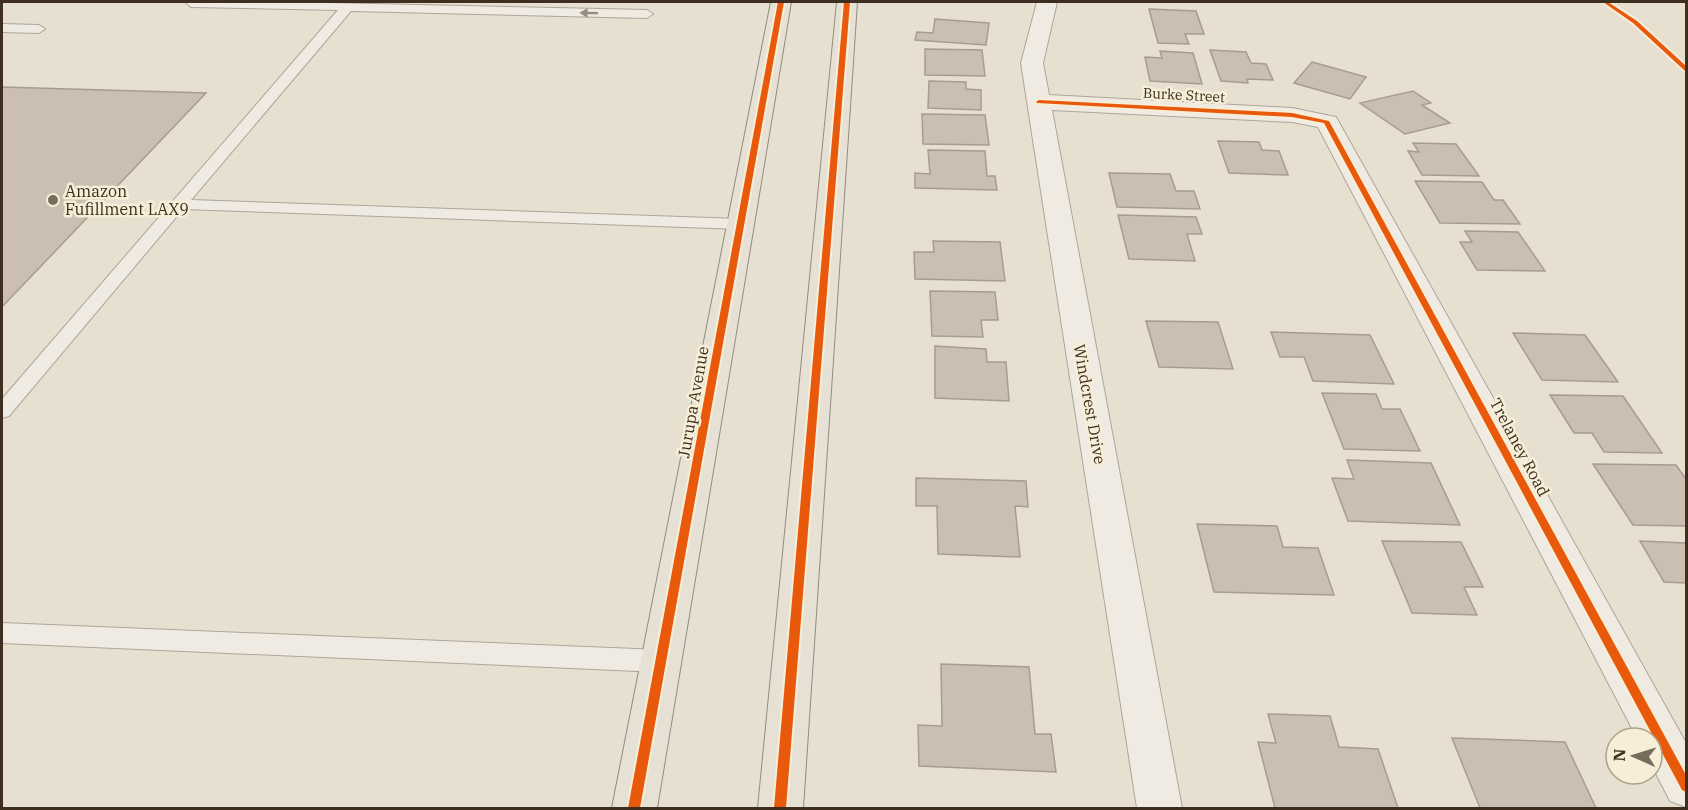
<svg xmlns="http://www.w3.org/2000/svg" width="1688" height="810" viewBox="0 0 1688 810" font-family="'IBM Plex Serif',serif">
<rect width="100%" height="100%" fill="#e7e0d1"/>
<!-- building -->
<g fill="#cbbfb2" stroke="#a89c90" stroke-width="1.5">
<path d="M1149,9l47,2 8,23h-19l4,10 -31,-1z"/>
<path d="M935,19l54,4 -3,22 -71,-5 2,-8 16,1z"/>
<path d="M925,49l57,1 3,26 -60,-1z"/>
<path d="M1210,50l36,2 5,11 15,1 7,16 -26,-1 1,4 -27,-2z"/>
<path d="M1160,51l33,2 9,31 -52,-3 -5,-24 17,1z"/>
<path d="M1312,62l54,15 -16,22 -56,-16z"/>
<path d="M929,81l37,1v7l15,1v20l-53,-2z"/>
<path d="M2,87l204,6 -204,214z"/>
<path d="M1413,91l18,12 -9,2 28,18 -45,11 -45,-31z"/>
<path d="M922,114l63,1 4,30 -66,-1z"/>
<path d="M1218,141l41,1 3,8 17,1 9,24 -59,-2z"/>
<path d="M1413,143l43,1 23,32 -57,-1 -14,-24 11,1z"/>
<path d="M928,150l57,1 2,25h8l2,14 -82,-2v-15l15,1z"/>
<path d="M1109,173l61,1 6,17h18l6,18 -83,-2z"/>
<path d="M1415,181l67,1 12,18h9l17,24 -80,-1z"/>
<path d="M1118,215l78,2 6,17h-15l8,27 -66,-2z"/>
<path d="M1465,231l53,1 27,39 -68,-1 -17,-28h12z"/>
<path d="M933,241l67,1 5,39 -90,-2 -1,-27h20z"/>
<path d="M930,291l65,1 3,28h-17l2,17 -51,-1z"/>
<path d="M1146,321l72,1 15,47 -74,-2z"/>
<path d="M1271,332l99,3 24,49 -81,-3 -9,-24h-24z"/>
<path d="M1513,333l72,2 33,47 -76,-2z"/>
<path d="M935,346l51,3 1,13h19l3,39 -74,-3z"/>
<path d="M1322,393l54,1 6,15h18l20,42 -76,-2z"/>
<path d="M1550,395l73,1 39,57 -58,-1 -12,-19h-18z"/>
<path d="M1347,460l84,3 29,62 -112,-4 -16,-43 22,1z"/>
<path d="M1593,464l83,1 10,14v47l-53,-1z"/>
<path d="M916,478l110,3 2,26 -13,-1 5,51 -82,-3 -1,-48h-21z"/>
<path d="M1197,524l80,2 6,21 35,1 16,47 -120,-3z"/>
<path d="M1382,541l79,1 22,45h-19l13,28 -65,-2z"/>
<path d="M1640,541l46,2v40l-22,-1z"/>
<path d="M941,664l88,3 6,67h16l5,38 -137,-6 -1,-41 24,1z"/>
<path d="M1268,714l62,2 9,31 39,2 20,59h-123l-17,-66 18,1z"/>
<path d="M1452,738l113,4 31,66h-116z"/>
</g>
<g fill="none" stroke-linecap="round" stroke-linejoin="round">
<defs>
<g id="service">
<path d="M185,2h96l366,8 6,4 -6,4 -296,-7 -160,189 549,19 8,5 -8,5 -557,-20 -174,207 -7,2v-19l336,-389 -147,-3z"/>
<path d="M2,24l37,1 6,4 -6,4 -37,-1z"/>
<path d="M2,623l659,27 9,4 3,7 -3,7 -9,4 -659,-29z"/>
</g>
<path id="minor" d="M1037,2h20l-14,61 6,32 243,13 44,9 350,626v64l-16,-6 -18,-35v-28h-15l-319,-611 -26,-5 -240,-12 130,698h-45l-116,-745z"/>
<g id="primary">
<path d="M771,2h20l-134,806h-45z"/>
<path d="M837,2h20l-54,806h-45z"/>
</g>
</defs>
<!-- service casing -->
<use href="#service" stroke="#ada599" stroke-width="2"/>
<!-- minor casing -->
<use href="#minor" stroke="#ada599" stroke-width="2"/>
<!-- primary casing -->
<use href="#primary" stroke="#928b80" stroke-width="2"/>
<!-- service -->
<use href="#service" fill="#efebe3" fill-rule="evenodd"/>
<!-- minor -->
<use href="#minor" fill="#efebe3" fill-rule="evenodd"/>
<!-- primary -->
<use href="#primary" fill="#e6e1d4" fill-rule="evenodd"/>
<defs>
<g id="cycleway">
<path d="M778,2h6l-144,806h-12z"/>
<path d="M844,2h6l-64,806h-12z"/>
<path d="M1603,2h5l29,19 49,45v5l-2,-1 -51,-47z"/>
<path d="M1039,100l253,13 37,8 357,654v17l-4,-2 -358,-667 -32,-6 -255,-14 -1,-1z"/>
</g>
</defs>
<!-- cycleway casing -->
<use href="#cycleway" stroke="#f7eed8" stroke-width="4"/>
<!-- cycleway -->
<use href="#cycleway" fill="#e8590c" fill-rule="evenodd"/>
</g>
<!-- one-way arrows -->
<defs><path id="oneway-solid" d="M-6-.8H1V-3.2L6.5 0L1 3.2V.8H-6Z" transform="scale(1.5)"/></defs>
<use fill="#968c82" href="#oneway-solid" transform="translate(589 13) rotate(-179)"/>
<!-- markers -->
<circle fill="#786c5e" stroke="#f7eed8" stroke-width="2" cx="53" cy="200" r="6"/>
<g text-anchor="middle" stroke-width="5" stroke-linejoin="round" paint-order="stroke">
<!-- far-street labels -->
<g font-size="14" fill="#3d2e20" stroke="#f7eed8">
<text transform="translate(1184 95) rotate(3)" y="5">Burke Street</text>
</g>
<!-- poi labels -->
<g font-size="16" fill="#3d2e20" stroke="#f7eed8" text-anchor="start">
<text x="65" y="197">Amazon<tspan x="65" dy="18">Fufillment LAX9</tspan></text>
</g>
<!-- street labels -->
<g font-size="16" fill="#3d2e20" stroke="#f7eed8">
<text transform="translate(693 402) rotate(-80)" y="6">Jurupa Avenue</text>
<text transform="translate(1090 404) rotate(80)" y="6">Windcrest Drive</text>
<text transform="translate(1520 447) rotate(62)" y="6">Trelaney Road</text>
</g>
</g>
<!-- border -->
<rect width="1688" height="810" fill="none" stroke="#3d2e20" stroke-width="6"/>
<!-- north arrow -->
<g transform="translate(1634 756) rotate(273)"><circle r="28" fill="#f7eed8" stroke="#ada18e" stroke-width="1.5"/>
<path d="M0-4.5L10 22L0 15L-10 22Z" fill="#786c5e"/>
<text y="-9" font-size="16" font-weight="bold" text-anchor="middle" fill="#3d2e20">N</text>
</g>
</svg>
